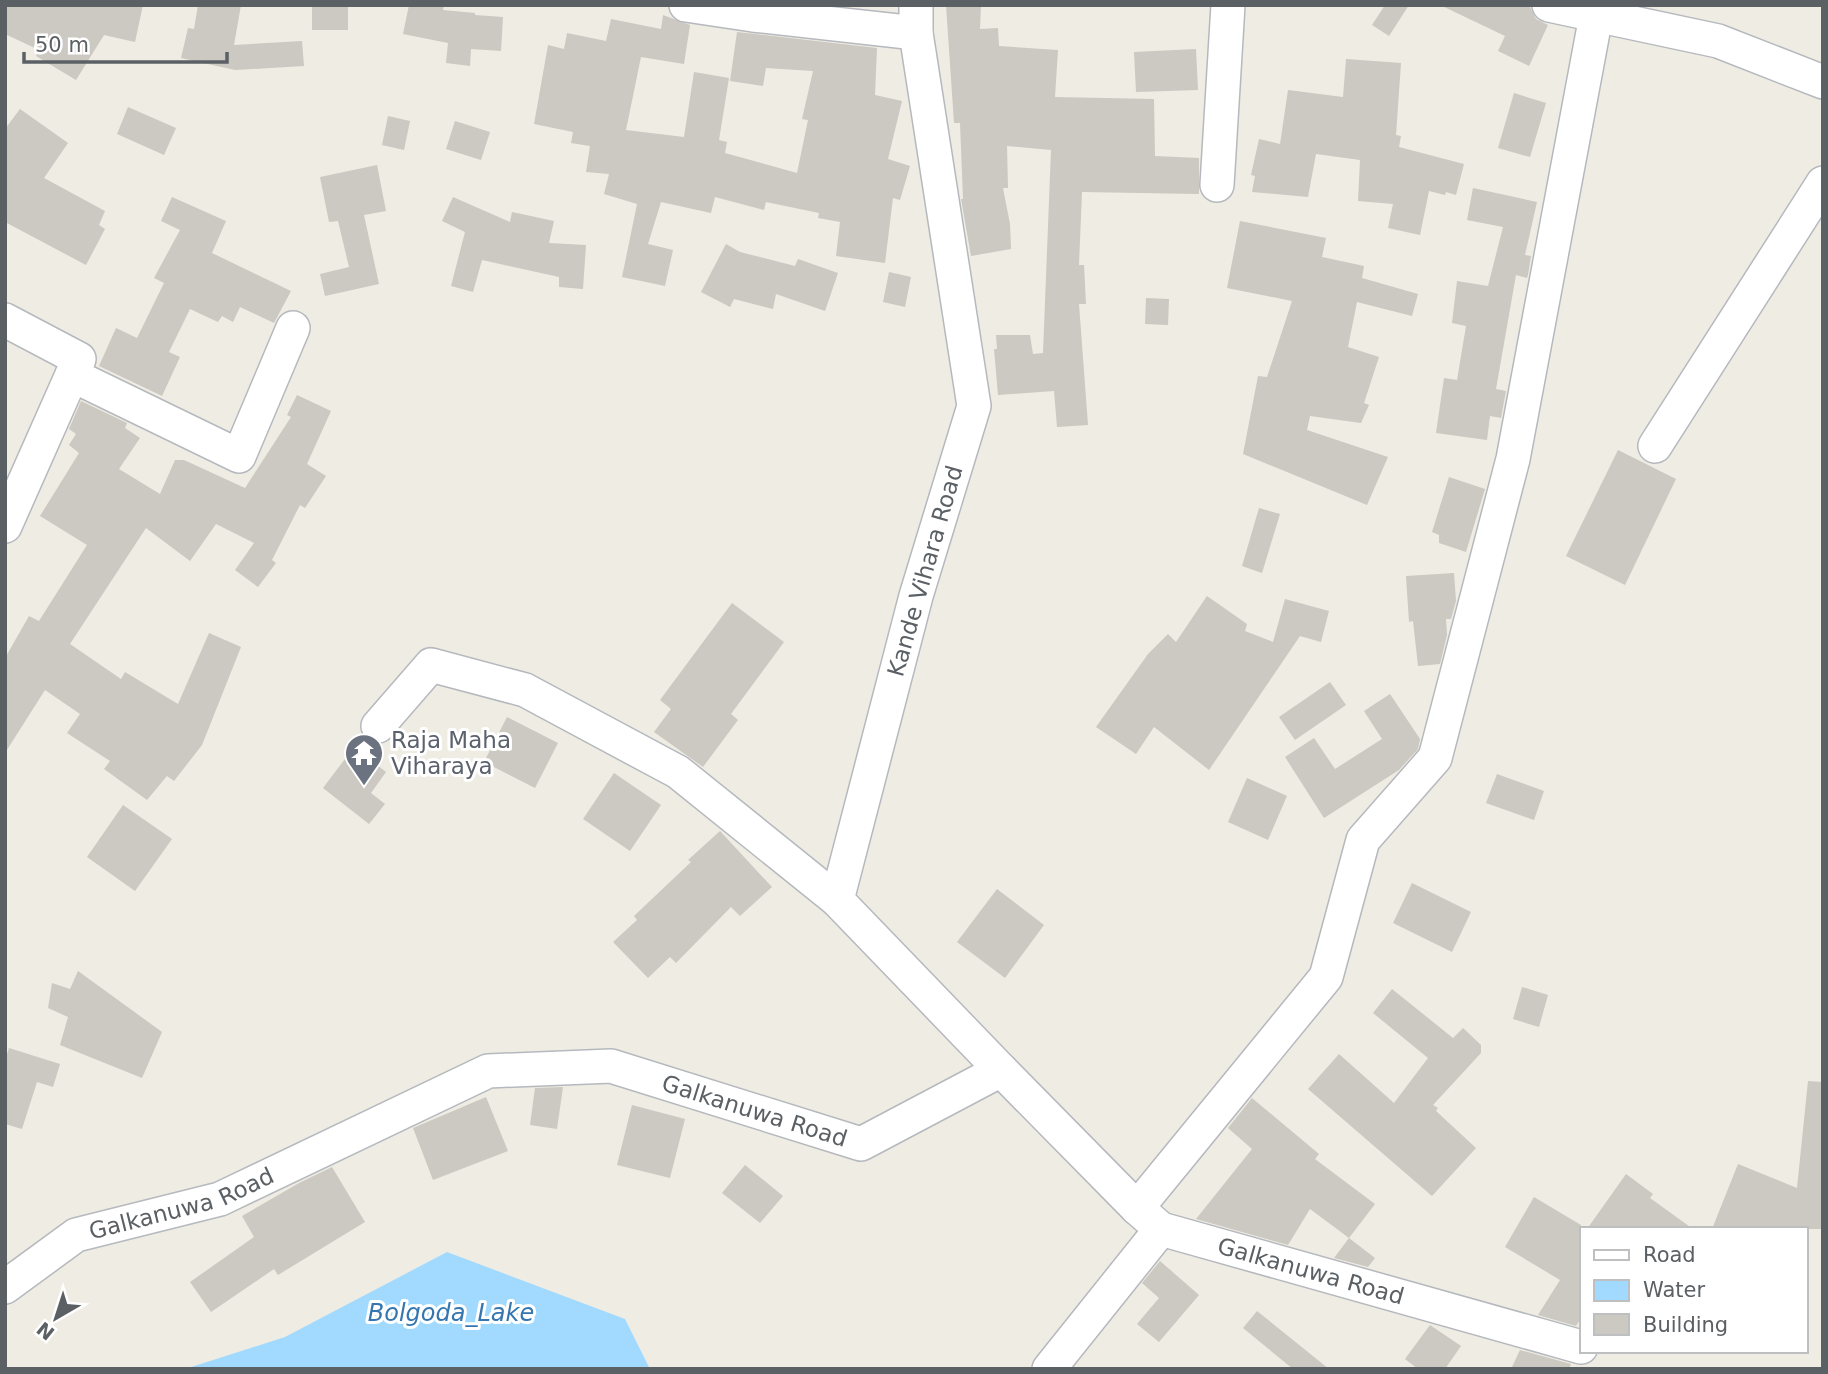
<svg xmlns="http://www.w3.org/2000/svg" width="1828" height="1374" viewBox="0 0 1828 1374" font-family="'DejaVu Sans',sans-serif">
<rect width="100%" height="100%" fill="#efece3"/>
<!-- water -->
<path fill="#a2daff" d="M447,1252l178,67 25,50h-465l100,-32z"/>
<!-- building -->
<g fill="#ccc8c2">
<path d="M5,5h138l-8,37 -31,-7 -28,45 -40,-24 3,-6 -34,-16z"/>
<path d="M198,5h43l-7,40 68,-4 2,25 -69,4 -54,-12 7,-30 6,1z"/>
<rect x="312" y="5" width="36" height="25"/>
<path d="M409,5h35l-1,5 32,3v2l28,2 -2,34 -30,-2 -1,17 -24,-3 2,-20 -45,-9z"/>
<path d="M946,5h35l-1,24 18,-1 1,18 59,4 -3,47 99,2 1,57 44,2v36l-117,-2 -3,73h5l2,39h-7l9,121 -31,2 -3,-36 -56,4 -4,-46h3l-1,-14h34l3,19 10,-1 8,-203 -44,-4 1,42h-5l7,36 1,25 -40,7 -10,-57h2l-3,-76h-6z"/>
<path d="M1385,5h24l-20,31 -17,-11z"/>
<path d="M1440,5h87l3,2 6,12 12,6 -19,41 -31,-15 7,-15z"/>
<path d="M663,15l27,10 -6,39 -43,-7 -15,73 58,7 10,-65 35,6 -10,62 8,2 -2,11 72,20 11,-53 -6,-1 11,-48 -47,-3 -3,18 -33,-5 7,-49 140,16 -2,47 27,6 -14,58 22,7 -10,34 -7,-2 -8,65 -49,-7 4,-34 -22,-4 1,-5 -53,-11 -2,8 -49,-13 -4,16 -50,-11 -13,42 25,6 -8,36 -43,-9 15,-73 -33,-10 5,-20 -23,-2 4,-26 -19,-3 2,-11 -39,-8 14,-79 16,4 3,-16 39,8 5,-22 50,10z"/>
<path d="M1196,49l2,41 -62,2 -2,-40z"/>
<path d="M1346,59l55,4 -5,72 5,1 -2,11 65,17 -8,31 -10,-3 -1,3 -16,-4 -9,44 -32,-7 5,-24 -35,-3 2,-41 -44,-6 -8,43 -56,-5 3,-16 -4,-1 8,-36 21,5 8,-54 55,7z"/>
<path d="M1514,93l32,10 -16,54 -32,-9z"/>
<path d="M128,107l48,21 -12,27 -47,-21z"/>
<path d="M20,109l48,34 -24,35 61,33 -6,14 6,4 -19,36 -81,-43v-93z"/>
<path d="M388,116l22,5 -6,29 -22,-5z"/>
<path d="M455,121l35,11 -9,28 -35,-11z"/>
<path d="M377,165l9,46 -22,4 15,69 -54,12 -5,-22 29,-7 -11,-46 -9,1 -9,-45z"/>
<path d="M1473,188l64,14 -12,53 6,1 -3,19 -1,3 -11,-3 -20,114 10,2 -5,27 -11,-2 -3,24 -51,-7 8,-55 13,2 9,-54 -14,-3 5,-42 31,5 15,-59 -36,-7z"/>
<path d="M172,197l54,24 -14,32 79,38 -17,32 -34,-16 -7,15 -11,-6 -4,6 -28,-13 -21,43 11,5 -18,39 -63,-30 17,-38 21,10 27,-55 -10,-5 26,-48 -19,-9z"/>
<path d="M453,197l57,25 2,-10 42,9 -5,22 37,2 -3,44 -24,-2v-10l-77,-17 -9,32 -22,-6 14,-54 -23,-11z"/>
<path d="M1240,221l86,17 -4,19 42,9 -2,12 56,16 -6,22 -55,-14 -9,45 31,10 -15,46 5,2 -8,18 -51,-7 -3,14 81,27 -21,48 -124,-51 15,-78 9,1 25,-76 -65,-13z"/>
<path d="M726,244l14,8 55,14 3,-7 40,14 -13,38 -49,-17 -3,15 -39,-10 -4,8 -29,-15z"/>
<path d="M889,272l22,5 -6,30 -22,-5z"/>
<path d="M1146,298l23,1 -1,26 -23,-1z"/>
<path d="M297,395l34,16 -24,53 19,12 -21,32 -5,-3 -28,55 4,3 -18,24 -23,-17 19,-27 -38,-19 -26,37 -44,-33 -76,116 51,35 4,-7 53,32 31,-71 32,14 -39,98 -28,36 -7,-5 -20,24 -43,-31 6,-8 -43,-28 13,-19 -35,-24 -40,63v-95l24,-42 10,5 48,-76 -47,-29 39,-63 -10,-8 7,-11 -7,-5 12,-28 46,22 -2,5 15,10 -21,31 41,25 15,-34h9l61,28 46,-71 -4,-2z"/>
<path d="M1618,450l58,29 -51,106 -59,-29z"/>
<path d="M1449,477l36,12 -19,63 -27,-9v-8l-7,-3z"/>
<path d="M1259,508l21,6 -18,59 -20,-7z"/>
<path d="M1454,573l2,28 -5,18h-5l1,16 -7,29 -22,2 -5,-45 -4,1 -3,-46z"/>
<path d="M1207,596l40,28 -2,7 28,11 12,-43 44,12 -8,31 -21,-6 -91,134 -55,-43 -18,27 -40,-27 52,-73 20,-20 8,8z"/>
<path d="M732,603l52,39 -53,72 7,6 -35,47 -49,-35 17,-23 -11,-9z"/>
<path d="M1330,682l16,23 -51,35 -16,-23z"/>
<path d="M1390,694l30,45 -2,10 -19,21 -75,48 -39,-61 29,-19 21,31 47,-30 -18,-28z"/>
<path d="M507,717l51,26 -23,45 -51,-26z"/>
<path d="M354,747l32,25 -15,21 14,11 -16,20 -46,-36z"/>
<path d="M614,773l47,32 -31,46 -47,-32z"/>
<path d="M1497,774l47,17 -10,29 -48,-17z"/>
<path d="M1247,778l40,18 -19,44 -40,-18z"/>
<path d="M123,805l49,34 -37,52 -48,-34z"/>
<path d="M720,831l52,56 -32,29 -9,-9 -55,56 -6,-6 -22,21 -35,-36 24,-22 -3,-4 57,-54 -3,-2z"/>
<path d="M1412,883l59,29 -19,40 -59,-29z"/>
<path d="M997,889l47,36 -39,53 -48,-36z"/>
<path d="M78,971l84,61 -20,46 -82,-33 8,-28 -20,-9 4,-25 18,6z"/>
<path d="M1522,987l26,8 -9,32 -26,-8z"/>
<path d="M1392,989l61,49 10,-10 18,17v8l-48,52 5,3 -2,3 40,37 -44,48 -124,-107 31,-35 55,49 34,-45 -55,-45z"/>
<path d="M9,1048l51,16 -7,23 -16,-5 -15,47 -17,-5v-64z"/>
<path d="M1808,1081l15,1v147h-111l26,-65 59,24z"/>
<path d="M563,1087l-6,42 -27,-4 5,-37z"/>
<path d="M486,1097l22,54 -75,29 -20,-52z"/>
<path d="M1252,1098l67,56 -4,5 60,45 -26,34 -39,-29 -22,36 -92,-26 56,-70 -24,-21z"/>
<path d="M632,1105l53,14 -15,59 -53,-13z"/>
<path d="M745,1165l38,31 -23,27 -38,-30z"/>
<path d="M332,1167l33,55 -87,53 -4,-6 -63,43 -21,-30 64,-45 -12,-21 57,-33z"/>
<path d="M1626,1174l27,20 -3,4 43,31h-106z"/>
<path d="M1534,1197l47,28v93l-5,8 -38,-11 22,-35 -55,-33z"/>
<path d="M1349,1238l26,20 -7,9 -34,-9z"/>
<path d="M1160,1261l39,34 -40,47 -22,-18 22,-26 -17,-15z"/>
<path d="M1257,1311l72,58h-36l-50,-41z"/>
<path d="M1430,1325l31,21 -16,23h-27l-13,-10z"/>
<path d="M1520,1350l51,14 -2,5h-58z"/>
</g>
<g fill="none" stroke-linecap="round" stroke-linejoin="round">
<defs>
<g id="minor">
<path d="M686,5l67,10 163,18"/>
<path d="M916,5v28l58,373 -58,190 -79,304 164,170"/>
<path d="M1549,5l169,36 105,41"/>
<path d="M1217,185l11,-180"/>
<path d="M5,320l74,39 -74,167"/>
<path d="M72,375l167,81 54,-128"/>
<path d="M1655,446l168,-263"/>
<path d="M378,726l53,-61 94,25 153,82 159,128"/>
<path d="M1137,1208l189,-231 37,-137 72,-82 78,-299 83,-443"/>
<path id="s1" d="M5,1287l71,-52 144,-36 268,-128 123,-5 250,78 140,-74 136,138 24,21 420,118"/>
<path d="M1049,1369l112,-140"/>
</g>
</defs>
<!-- minor casing -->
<use href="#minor" stroke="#b5b9be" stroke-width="36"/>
<!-- minor -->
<use href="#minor" stroke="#fff" stroke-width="33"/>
</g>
<!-- icons -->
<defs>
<symbol id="temple-pin" viewBox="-11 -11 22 30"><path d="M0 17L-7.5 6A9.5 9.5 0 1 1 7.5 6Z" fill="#6b7280" stroke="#fff"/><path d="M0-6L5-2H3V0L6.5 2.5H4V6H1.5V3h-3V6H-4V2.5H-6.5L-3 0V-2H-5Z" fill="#fff"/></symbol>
</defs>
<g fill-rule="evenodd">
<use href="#temple-pin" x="342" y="731" width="44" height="60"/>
</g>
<g text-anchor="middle" stroke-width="6" stroke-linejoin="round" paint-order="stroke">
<!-- street labels -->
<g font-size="23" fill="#5b6065" stroke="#fff">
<text transform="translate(925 571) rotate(-74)" y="8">Kande Vihara Road</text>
<text dy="8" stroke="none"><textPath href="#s1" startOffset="807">Galkanuwa Road</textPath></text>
<text dy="8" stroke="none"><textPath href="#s1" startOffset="198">Galkanuwa Road</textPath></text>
<text dy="8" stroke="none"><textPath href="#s1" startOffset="1458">Galkanuwa Road</textPath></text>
</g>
<!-- worship labels -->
<g font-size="23" fill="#5b616d" stroke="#fff" text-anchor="start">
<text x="391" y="748">Raja Maha<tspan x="391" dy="26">Viharaya</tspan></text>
</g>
<!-- water labels -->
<g font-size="24" font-style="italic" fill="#3676b0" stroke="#fff">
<text x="451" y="1321">Bolgoda_Lake</text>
</g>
</g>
<!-- border -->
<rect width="1828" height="1374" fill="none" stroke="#5b6065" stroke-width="14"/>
<!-- legend -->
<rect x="1580" y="1227" width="228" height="126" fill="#ffffff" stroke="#bdbfc1" stroke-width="2"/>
<rect x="1594" y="1250" width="35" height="10" fill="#ffffff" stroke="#bdbfc1" stroke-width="2"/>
<text x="1643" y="1262" font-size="21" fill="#5b6065">Road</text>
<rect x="1594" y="1280" width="35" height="21" fill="#a2daff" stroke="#bdbfc1" stroke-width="2"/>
<text x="1643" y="1297" font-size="21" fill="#5b6065">Water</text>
<rect x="1594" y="1314" width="35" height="21" fill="#ccc8c2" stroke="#bdbfc1" stroke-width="2"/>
<text x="1643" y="1332" font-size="21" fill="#5b6065">Building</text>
<!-- north arrow -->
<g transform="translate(56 1318) rotate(219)" stroke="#ffffff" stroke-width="5" paint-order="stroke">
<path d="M0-5L12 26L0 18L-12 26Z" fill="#5b6065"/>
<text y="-10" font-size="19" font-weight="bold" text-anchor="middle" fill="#5b6065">N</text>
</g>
<!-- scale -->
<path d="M24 52v10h203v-10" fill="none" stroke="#5b6065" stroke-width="3.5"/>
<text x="35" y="52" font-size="21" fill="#5b6065" stroke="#ffffff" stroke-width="5" paint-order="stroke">50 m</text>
</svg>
